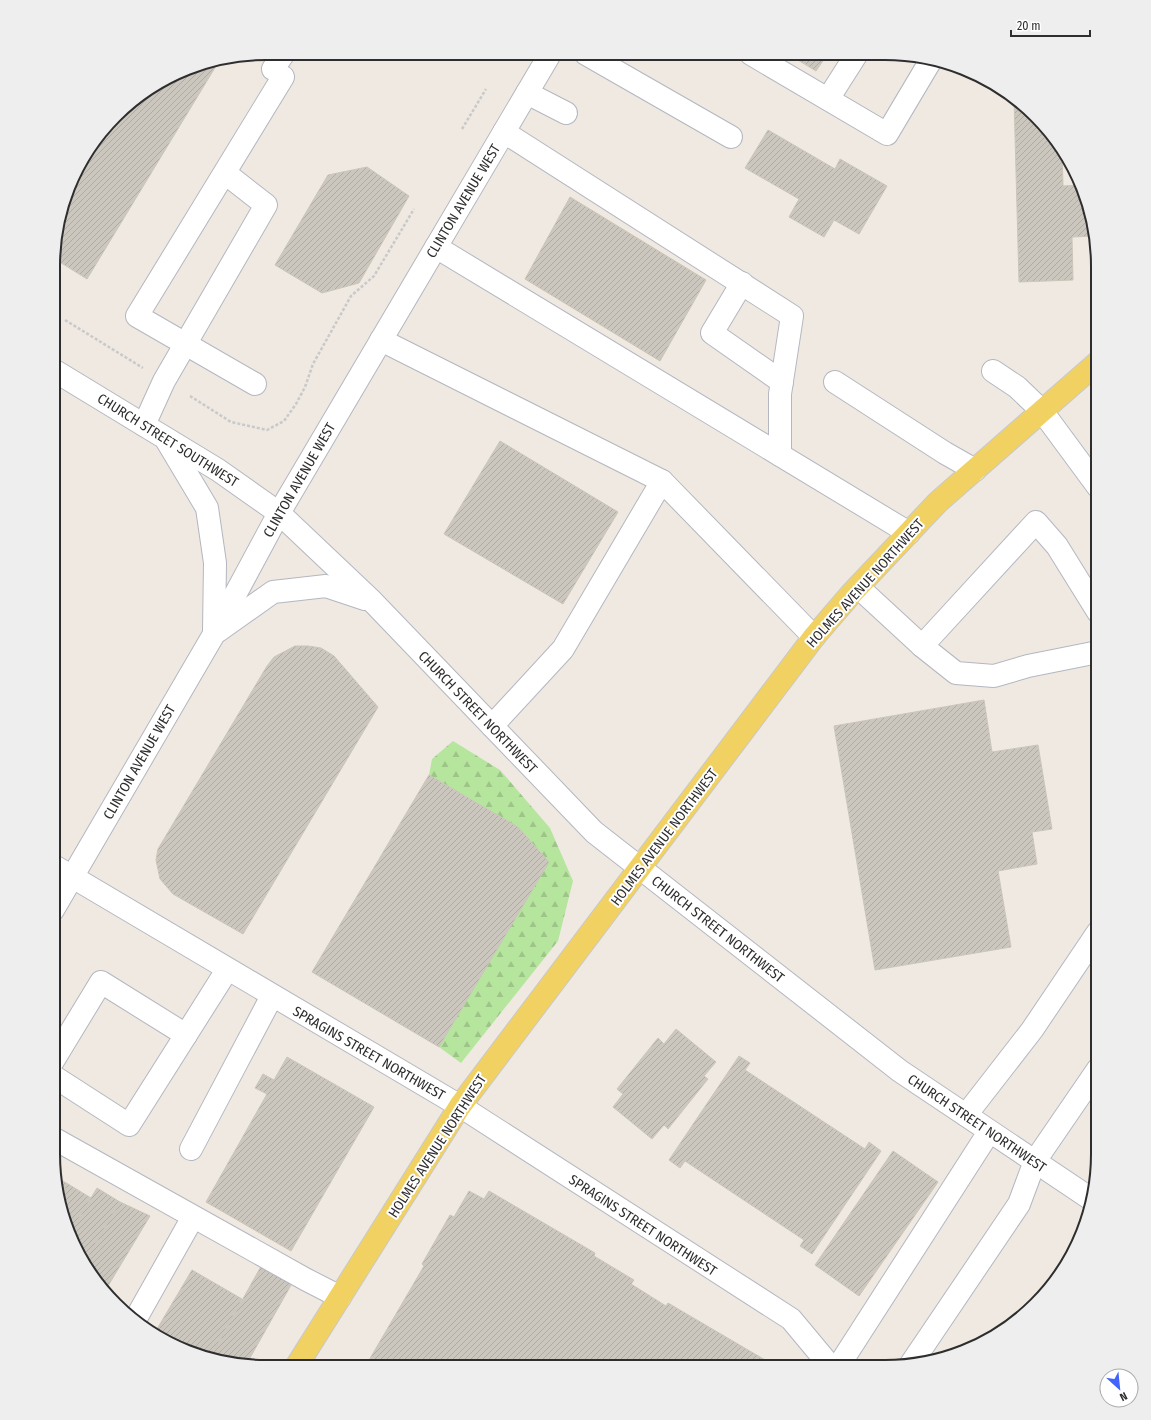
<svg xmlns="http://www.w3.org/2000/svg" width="1151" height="1420" viewBox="0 0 1151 1420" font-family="'Fira Sans Condensed',sans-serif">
<defs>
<pattern id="forest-firs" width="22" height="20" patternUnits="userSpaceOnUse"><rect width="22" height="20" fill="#b6e59e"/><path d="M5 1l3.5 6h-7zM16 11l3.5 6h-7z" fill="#9dc588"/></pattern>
<pattern id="building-hatch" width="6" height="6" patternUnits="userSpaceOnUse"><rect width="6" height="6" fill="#cbc7bf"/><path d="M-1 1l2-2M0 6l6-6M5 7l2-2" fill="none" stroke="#afaba4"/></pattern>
</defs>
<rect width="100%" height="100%" fill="#efe9e1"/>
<!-- forest -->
<path fill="url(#forest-firs)" d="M453,741l47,29 50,58 23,53 -15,60 -97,122 -22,-16 109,-185 -30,-35 -89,-52 3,-16z"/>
<!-- building -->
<g fill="url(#building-hatch)" stroke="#cbc5ba">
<path d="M788,54l39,1 -11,16z"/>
<path d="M219,61l-132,218 -32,-20v-21l26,-78 45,-54 71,-42z"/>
<path d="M1014,98l31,27 17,24 1,37 17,-1 11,26 3,25 -22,1 1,43 -54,2z"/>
<path d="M768,130l67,39 5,-10 47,27 -28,48 -25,-14 -10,17 -35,-20 10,-18 -54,-31z"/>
<path d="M367,167l42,29 -50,87 -37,10 -47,-28 53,-90z"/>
<path d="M570,197l136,83 -46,81 -135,-82z"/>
<path d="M500,441l118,71 -55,92 -119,-70z"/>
<path d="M295,646h13l13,2 13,8 44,51 -135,227 -70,-40 -13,-15 -4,-19 2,-11 109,-183 7,-9z"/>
<path d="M984,700l8,52 46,-7 14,84 -20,3 5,32 -39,7 13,76 -136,23 -41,-244z"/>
<path d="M429,775l89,52 31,35 -110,185 -127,-75z"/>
<path d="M676,1029l40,33 -12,14 4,3 -40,50 -4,-4 -12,14 -39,-32 10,-13 -6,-5 41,-51 6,6z"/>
<path d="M739,1056l11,7 -5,7 120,79 4,-7 12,9 -69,103 -12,-8 4,-6 -119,-79 -5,7 -11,-8z"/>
<path d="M287,1057l87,50 -83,144 -85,-49 61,-108 -12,-6 8,-14 11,6z"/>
<path d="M893,1151l45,31 -79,114 -44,-31z"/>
<path d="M56,1177l12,7 -9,14z"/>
<path d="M68,1184l23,14 -21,35 -10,-24 -1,-11z"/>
<path d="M97,1188l23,14 -36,61 -14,-30z"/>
<path d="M469,1191l15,8 5,-8 106,62 -1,3 40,24 -3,4 35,22 2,-3 109,64h-412l59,-101 -2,-2 28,-49 4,2z"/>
<path d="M120,1202l30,14 -45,75 -21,-28z"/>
<path d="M264,1261l31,17 -49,87 -36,-7z"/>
<path d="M192,1270l50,29 -32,59 -12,-2 -44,-22z"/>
</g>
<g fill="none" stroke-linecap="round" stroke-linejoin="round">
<defs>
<g id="minor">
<path d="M586,54l145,83"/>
<path d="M751,54l136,80 44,-74"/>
<path d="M273,69l11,-16"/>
<path d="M527,93l39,20"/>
<path d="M828,99l28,-44"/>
<path d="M504,132l288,184 -12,78v61"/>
<path d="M436,247l473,286"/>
<path d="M742,283l-30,50 70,49"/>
<path d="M381,340l281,141 152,156"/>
<path d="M55,371l163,99 61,43 93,88 222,231 306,239 191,128"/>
<path d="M993,371l24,16 25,24 56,76"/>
<path d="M835,382l110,71 30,17"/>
<path d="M255,384l-118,-68 146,-239"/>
<path d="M144,425l20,-44 102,-176 -41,-32"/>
<path d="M167,441l40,67 8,55 -1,68"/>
<path d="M858,587l64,59"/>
<path d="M218,631l55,-39 53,-6 39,13"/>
<path d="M1098,652l-70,14 -34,10 -38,-3 -34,-27 114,-124 21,24 41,66"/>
<path d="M492,726l71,-77 99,-168"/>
<path d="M54,866l406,240 331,213 40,48"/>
<path d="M53,910l161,-276 65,-121 271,-459"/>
<path d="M53,1061l48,-79 85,53"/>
<path d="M53,1076l76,49 98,-155"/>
<path d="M966,1115l66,-85 66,-98"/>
<path d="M53,1138l252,141 35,18"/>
<path d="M191,1149l81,-153"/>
<path d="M135,1320l58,-103"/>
<path d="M911,1364l108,-160 16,-43 63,-92"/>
<path d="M838,1367l151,-235"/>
</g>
<path id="major" d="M296,1367l164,-261 354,-469 37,-43 87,-92 160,-140"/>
</defs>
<!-- minor casing -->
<use href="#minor" stroke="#b4b7c1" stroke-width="24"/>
<!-- major casing -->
<use href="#major" stroke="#c9c9c9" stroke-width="24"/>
<!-- path -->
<g stroke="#c9c9c9" stroke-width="2.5" stroke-dasharray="3 2" stroke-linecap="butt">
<path d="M462,129l24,-40"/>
<path d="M65,320l78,48"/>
<path d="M190,396l41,26 36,8 17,-9 12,-17 9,-17 8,-23 38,-68 23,-20 40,-67"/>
</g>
<!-- minor -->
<use href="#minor" stroke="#fff" stroke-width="22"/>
<!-- major -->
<use href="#major" stroke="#f2d163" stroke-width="22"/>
</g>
<g text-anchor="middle" stroke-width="4" stroke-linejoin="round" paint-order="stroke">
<!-- street labels -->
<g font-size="14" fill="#2e2e2e" stroke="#fff">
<text transform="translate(463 201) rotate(-59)" y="5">CLINTON AVENUE WEST</text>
<text transform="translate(168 440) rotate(32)" y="5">CHURCH STREET SOUTHWEST</text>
<text transform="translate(299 480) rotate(-60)" y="5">CLINTON AVENUE WEST</text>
<text transform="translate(865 583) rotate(-48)" y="5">HOLMES AVENUE NORTHWEST</text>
<text transform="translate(478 712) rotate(46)" y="5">CHURCH STREET NORTHWEST</text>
<text transform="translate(139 762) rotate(-60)" y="5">CLINTON AVENUE WEST</text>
<text transform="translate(664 837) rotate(-53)" y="5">HOLMES AVENUE NORTHWEST</text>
<text transform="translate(718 929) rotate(38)" y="5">CHURCH STREET NORTHWEST</text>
<text transform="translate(369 1053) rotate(30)" y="5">SPRAGINS STREET NORTHWEST</text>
<text transform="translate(977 1123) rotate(34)" y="5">CHURCH STREET NORTHWEST</text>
<text transform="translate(437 1146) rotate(-57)" y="5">HOLMES AVENUE NORTHWEST</text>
<text transform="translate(643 1225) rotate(33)" y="5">SPRAGINS STREET NORTHWEST</text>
</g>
</g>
<!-- crop -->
<path d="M0 0H1151V1420H0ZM266 60H885A206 206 0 0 1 1091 266V1154A206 206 0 0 1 885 1360H266A206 206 0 0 1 60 1154V266A206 206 0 0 1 266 60Z" fill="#eee" fill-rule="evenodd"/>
<path fill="none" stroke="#2e2e2e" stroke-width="2" d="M266 60H885A206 206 0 0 1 1091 266V1154A206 206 0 0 1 885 1360H266A206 206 0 0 1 60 1154V266A206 206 0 0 1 266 60Z"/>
<!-- north arrow -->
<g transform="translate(1119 1388) rotate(153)"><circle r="19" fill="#ffffff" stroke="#ababab"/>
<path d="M0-3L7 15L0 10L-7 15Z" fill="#4264fb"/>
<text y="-6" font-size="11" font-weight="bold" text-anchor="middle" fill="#2e2e2e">N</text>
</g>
<!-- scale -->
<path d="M1011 30v6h79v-6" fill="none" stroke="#2e2e2e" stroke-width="2"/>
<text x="1017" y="30" font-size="12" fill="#2e2e2e" stroke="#ffffff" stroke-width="3" paint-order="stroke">20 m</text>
</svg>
